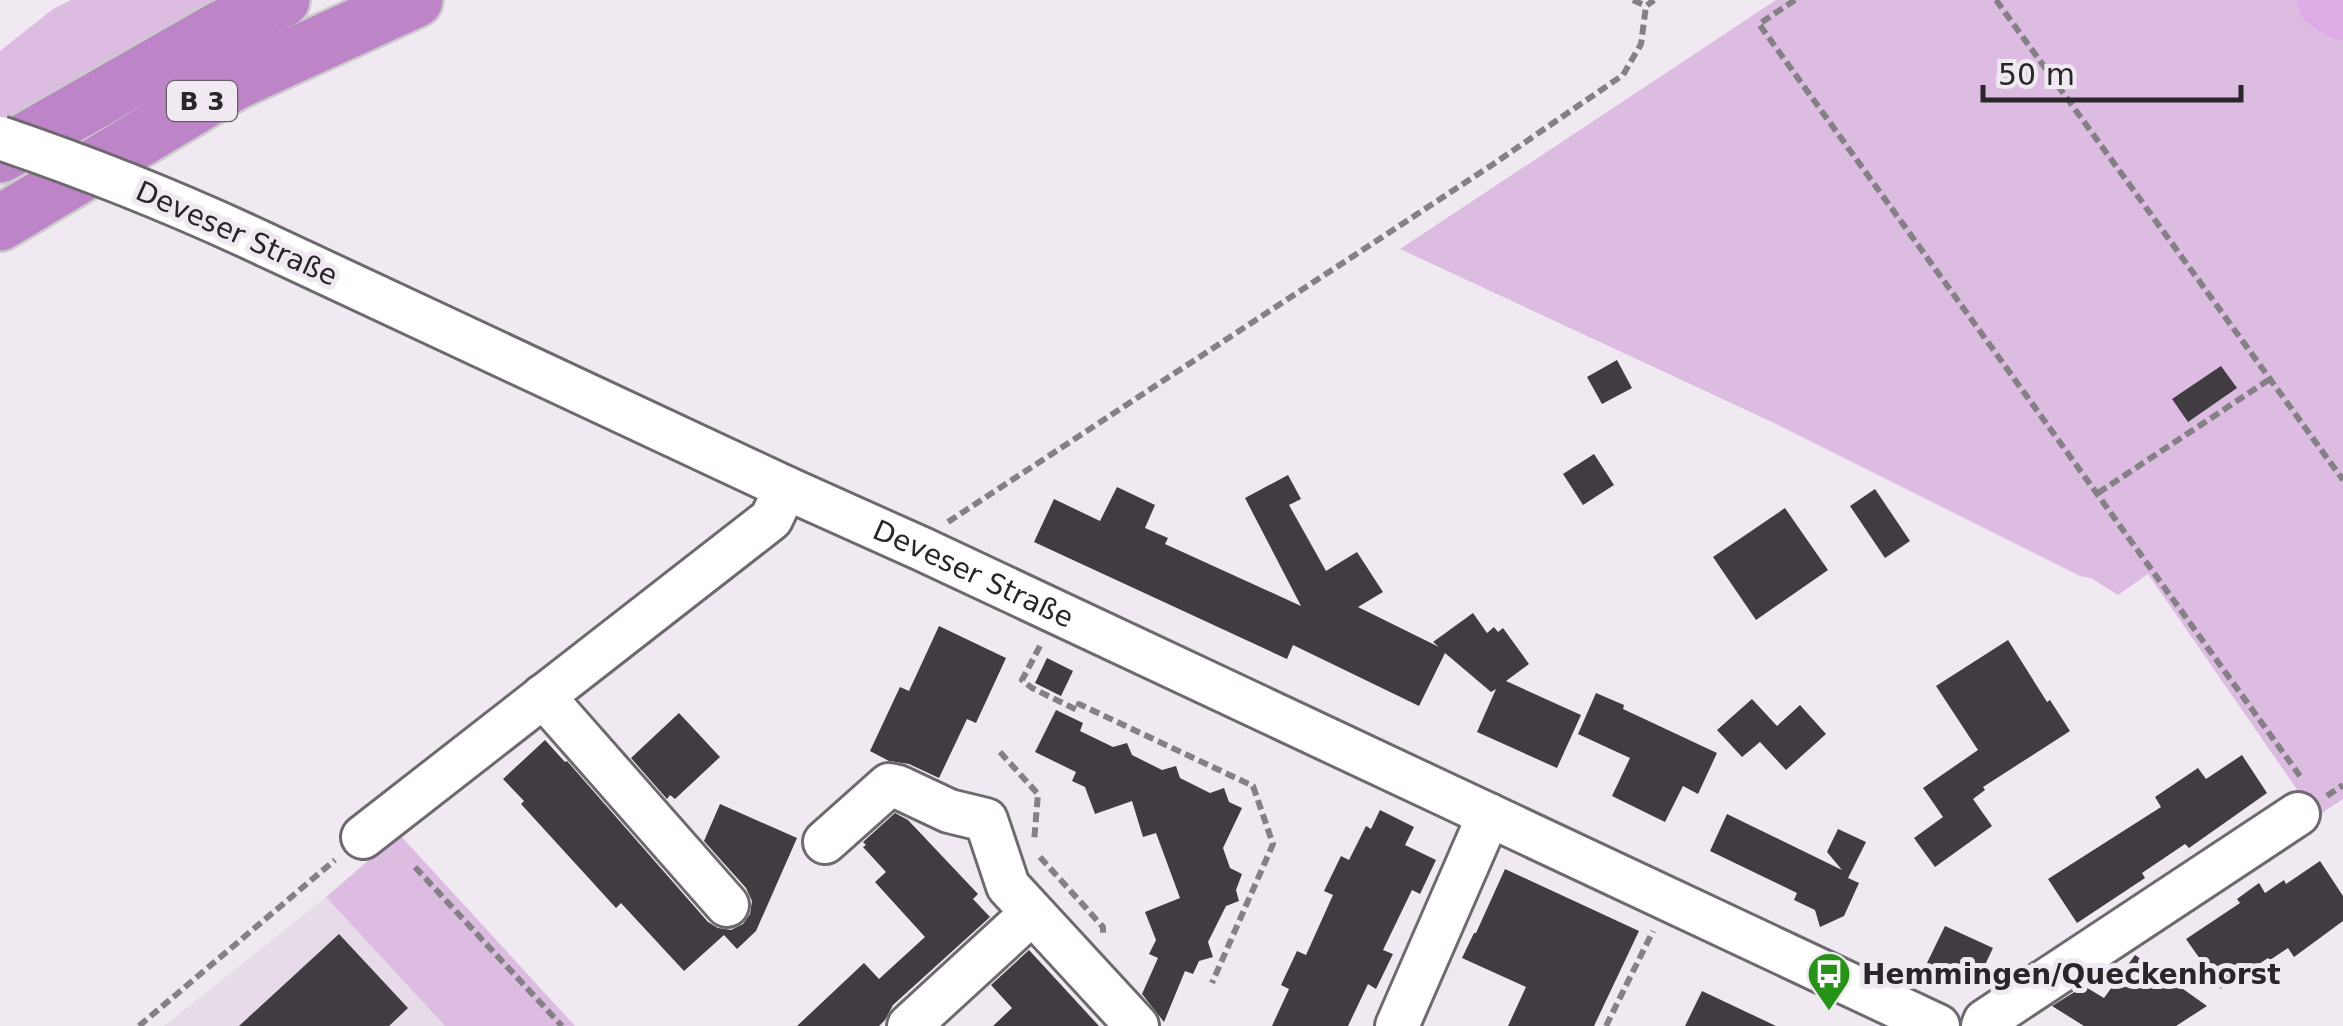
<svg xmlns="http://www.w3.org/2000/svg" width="2343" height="1026" viewBox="0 0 2343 1026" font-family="'DejaVu Sans',sans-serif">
<rect width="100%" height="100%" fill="#f0e9f1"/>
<!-- built -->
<path fill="#e7dbe9" d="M326,897l119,129h-281z"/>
<!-- green -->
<g fill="#dcbde1">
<path d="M71,0h156l-221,121 -6,-1v-69l53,-42z"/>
<path d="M1776,0h567v799l-27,18 -168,-243 -30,21 -27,-17 -11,-2 -308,-154 -372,-173z"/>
<path d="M399,834l176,192h-130l-119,-129z"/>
</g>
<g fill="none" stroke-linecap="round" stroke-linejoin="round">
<!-- river -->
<path stroke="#ddabe5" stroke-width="62" d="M2328,0l15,9"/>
</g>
<!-- building -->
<g fill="#413c42">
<path d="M1617,360l15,28 -30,16 -15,-27z"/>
<path d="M2221,366l16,22 -49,34 -16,-23z"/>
<path d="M1594,454l20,31 -31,20 -20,-31z"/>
<path d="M1288,475l13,24 -12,6 37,66 31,-19 26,40 -25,15 81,40 -6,-5 40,-29 14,20 7,-6 4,5 5,-4 26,36 -23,17 75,34 -24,53 -80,-36 19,-43 -5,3 -46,-39 -26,53 -126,-61 -6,14 -253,-117 20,-43 46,22 17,-34 38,18 -10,23 23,10 -3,6 136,62 -56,-108z"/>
<path d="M1875,489l35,52 -25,17 -35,-52z"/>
<path d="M1785,508l43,62 -72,50 -43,-63z"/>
<path d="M939,626l67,32 -30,65 -9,-4 -28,59 -30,-14 -20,-3 -19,-10 30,-64 9,4z"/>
<path d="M2008,640l39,62 3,-2 20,31 -87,56 2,3 -12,9 19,27 -57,41 -21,-29 29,-21 -20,-29 55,-38 -42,-64z"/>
<path d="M1047,658l26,13 -12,25 -26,-13z"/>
<path d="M1596,693l28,12 -1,4 94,44 -19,41 -15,-8 -18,36 -53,-26 18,-38 -52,-24z"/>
<path d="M1752,699l25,27 23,-21 26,29 -40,36 -26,-28 -18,15 -25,-27z"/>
<path d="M1056,710l27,13 -3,8 33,16 14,-4 5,12 30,15 14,-4 4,12 30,15 14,-5 5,14 13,6 -19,40 7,20 12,6 -6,16 3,11 -13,5 -18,36 5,15 -14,4 -6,13 -8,-3 -21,51 -22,-28 16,-36 -9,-4 7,-14 -11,-28 35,-14 -24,-65 -13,4 -11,-36 -37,13 -10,-27 -13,-6 4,-9 -41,-20z"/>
<path d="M679,713l41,44 -45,42 -5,-4 -3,4 -36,-41z"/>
<path d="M545,740l20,22 2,-1 141,161 10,6 13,2 12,-6 7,-10 2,-13 -6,-13 -42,-47 16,-37 77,34 -41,93 -19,18 -13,-14 -40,36 -63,-68 -5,5 -95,-104 3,-3 -21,-22z"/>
<path d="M2242,755l25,38 -78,55 -4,-4 -43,29 3,5 -68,45 -29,-44 113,-72 -6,-10 43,-29 8,11z"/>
<path d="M1380,810l34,17 -9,18 31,15 -16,34 -8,-4 -29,60 10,4 -17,35 -8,-5 -20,42h-76l17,-37 -8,-4 16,-34 9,4 27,-60 -9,-4 17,-35 8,4 17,-34 5,3z"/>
<path d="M895,813l13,7 70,74 -5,5 17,18 -97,88 -8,15 -6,6h-82l67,-63 15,16 46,-42 -50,-55 11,-10 -23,-25 3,-2 -3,-3z"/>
<path d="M1727,814l115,56 -15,-18 11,-23 28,13 -18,36 11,5 -15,33 -24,11 -5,-17 -21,-10 3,-7 -87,-42z"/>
<path d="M2320,861l23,35v25l-49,36 -6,-9 -18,12 -2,-2 -47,31 -35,-50 54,-36 -3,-4 22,-16 6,10 19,-13 2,4z"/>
<path d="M1505,869l134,62 -45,95h-86l18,-39 -64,-29 12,-25h2z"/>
<path d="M1945,926l48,22 -19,40 -48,-23z"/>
<path d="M339,934l69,74 -19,18h-150z"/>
<path d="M1029,950l70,76h-106l19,-18 -21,-23z"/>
<path d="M2135,955l72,51 -31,20h-92l-32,-20 32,-20 20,12z"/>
<path d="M1702,991l74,35h-91z"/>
</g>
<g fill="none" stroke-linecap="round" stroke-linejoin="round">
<defs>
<g id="minor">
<path id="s1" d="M266,245l520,243 136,61 1016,477"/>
<path d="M543,696l184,209"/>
<path d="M363,837l408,-318 15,-31"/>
<path d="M825,842l64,-57 9,2 51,24 37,9 22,66 129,140"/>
<path d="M909,1026l123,-113"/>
<path d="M1397,1026l92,-211"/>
<path d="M1983,1026l2,-5 313,-207"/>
</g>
<g id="highway">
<path d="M0,155l224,-128 58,-27"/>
<path d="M0,223l235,-141 180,-82"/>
</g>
</defs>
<!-- minor casing -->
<use href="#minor" stroke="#6e686f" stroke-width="48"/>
<!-- highway casing -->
<use href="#highway" stroke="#cbcbcc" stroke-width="60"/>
<!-- path -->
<g stroke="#858086" stroke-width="6" stroke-dasharray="10 5" stroke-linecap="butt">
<path d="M1633,0l13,6"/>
<path d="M1795,0l-36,24 541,752"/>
<path d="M1996,0l347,480"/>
<path d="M2098,493l172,-114"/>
<path d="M948,522l544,-357 131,-90 18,-31 5,-38 8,-6"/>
<path d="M1040,646l-18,34 10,8 45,22 2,-6 174,82 20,58 -61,139"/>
<path d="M1000,752l38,42 -4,48"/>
<path d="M2327,796l16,-11"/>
<path d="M1040,857l63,70v8"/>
<path d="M415,867l147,159"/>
<path d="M139,1026l196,-166"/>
<path d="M1606,1026l47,-95"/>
</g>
<!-- minor -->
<use href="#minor" stroke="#fff" stroke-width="42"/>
<!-- highway -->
<use href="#highway" stroke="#bd85c7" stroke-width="55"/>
<defs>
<path id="minor-bridge" d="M0,138c91,31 179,66 266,107"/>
</defs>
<!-- minor-bridge casing -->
<use href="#minor-bridge" stroke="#6e686f" stroke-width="48" stroke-linecap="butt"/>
<!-- minor-bridge -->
<use href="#minor-bridge" stroke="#fff" stroke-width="42"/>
</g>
<!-- icons -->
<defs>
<symbol id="bus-pin" viewBox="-11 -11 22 30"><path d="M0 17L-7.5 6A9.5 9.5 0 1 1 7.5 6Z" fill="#279218" stroke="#f0e9f1"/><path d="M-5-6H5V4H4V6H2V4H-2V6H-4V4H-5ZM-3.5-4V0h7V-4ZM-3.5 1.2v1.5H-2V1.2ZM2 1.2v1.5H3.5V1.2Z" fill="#fff"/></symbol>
</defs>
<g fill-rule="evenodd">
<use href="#bus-pin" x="1804" y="949" width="50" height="68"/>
</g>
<g text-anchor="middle" stroke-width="10" stroke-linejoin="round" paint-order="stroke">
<!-- shield labels -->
<rect fill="#f0e9f1" stroke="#646065" stroke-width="2.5" x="167" y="81" width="70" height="40" rx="8"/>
<g font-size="25" font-weight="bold" fill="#282629">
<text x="202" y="110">B 3</text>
</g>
<!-- street labels -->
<g font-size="28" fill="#282629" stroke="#f0e9f1">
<text transform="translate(237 233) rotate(24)" y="10">Deveser Straße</text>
<text dy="10" stroke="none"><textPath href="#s1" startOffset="780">Deveser Straße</textPath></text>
</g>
<!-- poi labels -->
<g font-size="28" font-weight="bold" fill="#282629" stroke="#f0e9f1" text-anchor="start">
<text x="1862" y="984">Hemmingen/Queckenhorst</text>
</g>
</g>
<!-- scale -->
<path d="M1983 85v15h258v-15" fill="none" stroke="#282629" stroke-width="5"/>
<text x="1998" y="85" font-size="30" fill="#282629" stroke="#f0e9f1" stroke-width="8" paint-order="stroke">50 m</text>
</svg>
